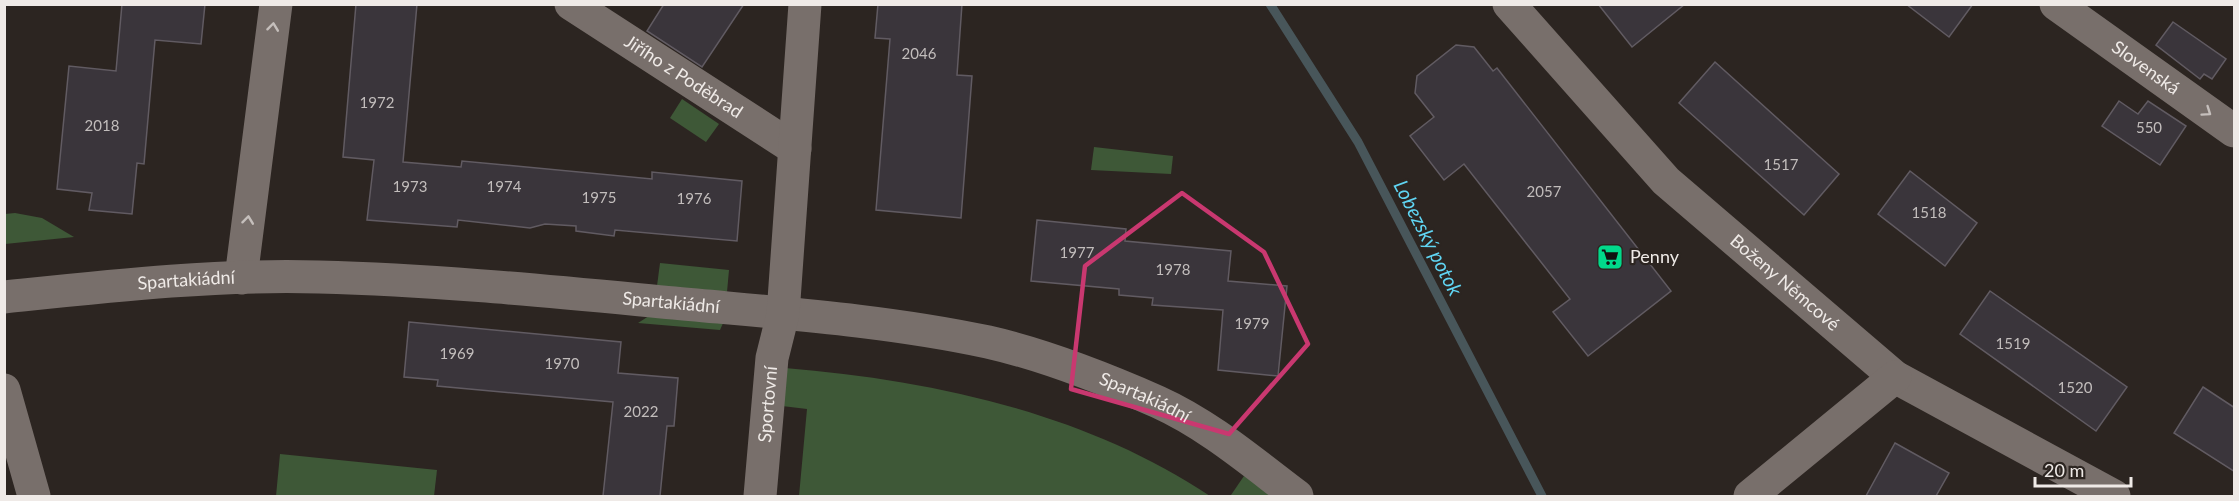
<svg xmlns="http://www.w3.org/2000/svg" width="2239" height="501" viewBox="0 0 2239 501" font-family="Lato,sans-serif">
<rect width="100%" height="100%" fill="#2c2521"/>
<!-- green -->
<g fill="#3e5837">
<path d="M682,99l37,25 -13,18 -36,-24z"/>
<path d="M1094,147l79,9 -2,18 -80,-4z"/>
<path d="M15,213l27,5 32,19 -69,7v-30z"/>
<path d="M660,263l69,7 -2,22 -70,-6z"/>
<path d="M652,314l72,7 -4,9 -82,-7z"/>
<path d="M785,368c147,12 301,45 425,128h-411l8,-87 -25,-3z"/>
<path d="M280,454l157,16 -3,26h-158z"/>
<path d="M1244,476l34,20h-44l-3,-1z"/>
</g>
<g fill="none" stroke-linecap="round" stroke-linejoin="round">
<!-- stream -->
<path stroke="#48565a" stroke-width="9" d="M1270,4l88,138 184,354"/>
</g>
<!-- building -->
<g fill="#3a353b" stroke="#615b62" stroke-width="1.5">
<path d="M122,4h83l-4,40 -46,-4 -11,124 -7,-1 -5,51 -43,-4 3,-17 -35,-4 12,-123 47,5z"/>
<path d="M356,4h61l-14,158 58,5 1,-6 190,18v-7l90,9 -5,60 -122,-11 -1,6 -38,-5v-5l-31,-2 -15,4 -72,-8 -1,7 -90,-7 7,-60 -31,-3z"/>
<path d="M664,4h80l-42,63 -55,-36z"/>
<path d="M878,4h84l-5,71 15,1 -11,142 -85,-8 14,-171 -15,-1z"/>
<path d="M1598,4h87l-53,43z"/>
<path d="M1906,4h67l-24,33z"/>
<path d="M2173,22l53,37 -14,20 -8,-5 -4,5 -44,-34z"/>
<path d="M1456,45l18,2 19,24 4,-3 174,223 -83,65 -35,-44 17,-13 -106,-135 -20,16 -34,-44 24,-19 -19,-24 2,-17z"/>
<path d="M1715,62l124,112 -35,41 -125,-112z"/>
<path d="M2119,101l19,13 10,-13 38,25 -26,39 -58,-39z"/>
<path d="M1910,171l67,52 -32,43 -67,-52z"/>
<path d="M1037,220l89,9 -1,12 106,10 -3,30 59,5 -9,90 -60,-6 5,-60 -71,-5 1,-7 -34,-3v-6l-88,-8z"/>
<path d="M1990,291l137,96 -31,44 -136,-97z"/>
<path d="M409,322l212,20 -3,31 60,5 -4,48h-7l-7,70h-57l10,-94 -176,-16 1,-6 -34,-3z"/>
<path d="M2203,387l32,21v64l-61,-39z"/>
<path d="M1895,443l54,30 -13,23h-70z"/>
</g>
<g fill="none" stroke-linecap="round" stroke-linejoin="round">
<!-- minor -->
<g stroke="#786f6b" stroke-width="33">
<path id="s1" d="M571,4l224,145"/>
<path id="s2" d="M1509,4l157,177 229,196 219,119"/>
<path id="s3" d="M2056,4l178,127"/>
<path d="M241,278l35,-274"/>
<path id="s4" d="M4,297c105,-11 211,-23 315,-20 119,3 237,15 355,26 105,10 211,17 314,39 53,12 120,38 170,60 51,23 95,61 139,94"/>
<path d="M4,390l30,106"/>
<path id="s5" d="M760,496l12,-138 11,-44 22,-310"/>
<path d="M1750,496l145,-119"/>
</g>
</g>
<!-- one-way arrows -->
<defs><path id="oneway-chevron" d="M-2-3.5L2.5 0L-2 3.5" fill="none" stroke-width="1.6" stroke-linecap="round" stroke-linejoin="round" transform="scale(1.5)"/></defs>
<g stroke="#c5bfbc">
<use href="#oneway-chevron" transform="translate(273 27) rotate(-83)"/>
<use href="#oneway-chevron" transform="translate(2207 112) rotate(35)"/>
<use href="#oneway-chevron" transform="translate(248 220) rotate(-83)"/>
</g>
<!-- marked area -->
<path fill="none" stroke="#c93870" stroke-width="4.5" stroke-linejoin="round" d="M1182,193l82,59 44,92 -79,90 -158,-45 14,-123z"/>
<!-- icons -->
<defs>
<symbol id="supermarket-square" viewBox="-11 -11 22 22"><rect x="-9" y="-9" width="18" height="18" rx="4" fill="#01d98b" stroke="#2c2521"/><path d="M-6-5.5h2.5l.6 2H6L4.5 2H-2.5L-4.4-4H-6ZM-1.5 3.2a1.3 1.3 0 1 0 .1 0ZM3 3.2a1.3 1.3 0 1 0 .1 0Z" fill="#111"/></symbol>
</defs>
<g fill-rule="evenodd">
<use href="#supermarket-square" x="1595" y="242" width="30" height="30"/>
</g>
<g text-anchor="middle" stroke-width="4.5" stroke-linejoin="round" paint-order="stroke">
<!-- number labels -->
<g font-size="15" fill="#c2bdbc">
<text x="919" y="59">2046</text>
<text x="377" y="108">1972</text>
<text x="102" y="131">2018</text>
<text x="2149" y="133">550</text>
<text x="1781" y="170">1517</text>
<text x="410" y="192">1973</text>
<text x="504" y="192">1974</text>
<text x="1544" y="197">2057</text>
<text x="599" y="203">1975</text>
<text x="694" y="204">1976</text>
<text x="1929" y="218">1518</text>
<text x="1077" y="258">1977</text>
<text x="1173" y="275">1978</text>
<text x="1252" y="329">1979</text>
<text x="2013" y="349">1519</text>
<text x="457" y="359">1969</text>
<text x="562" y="369">1970</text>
<text x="2075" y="393">1520</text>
<text x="641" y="417">2022</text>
</g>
<!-- street labels -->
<g font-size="18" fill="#efeae7" stroke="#2c2521">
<text dy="6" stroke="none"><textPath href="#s3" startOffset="110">Slovenská</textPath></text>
<text dy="6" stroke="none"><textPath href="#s1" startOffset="134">Jiřího z Poděbrad</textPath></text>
<text dy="6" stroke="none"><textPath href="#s4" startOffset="183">Spartakiádní</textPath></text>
<text dy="6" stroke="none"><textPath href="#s2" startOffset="393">Boženy Němcové</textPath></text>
<text dy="6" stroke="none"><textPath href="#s4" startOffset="669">Spartakiádní</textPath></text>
<text dy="6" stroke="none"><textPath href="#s4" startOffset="1155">Spartakiádní</textPath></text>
<text dy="6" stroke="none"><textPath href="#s5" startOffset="92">Sportovní</textPath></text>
</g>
<!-- poi labels -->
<g font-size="18" fill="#efeae7" stroke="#2c2521" text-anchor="start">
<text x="1630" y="263">Penny</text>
</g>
<!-- water labels -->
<g font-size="20" font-style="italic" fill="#60d5f3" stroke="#2c2521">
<text transform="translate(1428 238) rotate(63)" y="7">Lobezský potok</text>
</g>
</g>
<!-- border -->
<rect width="2239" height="501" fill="none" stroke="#efeae7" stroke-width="12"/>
<!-- scale -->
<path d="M2035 477v9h96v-9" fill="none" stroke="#efeae7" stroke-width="3"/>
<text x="2044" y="477" font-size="18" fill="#efeae7" stroke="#2c2521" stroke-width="4.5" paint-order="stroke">20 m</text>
</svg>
